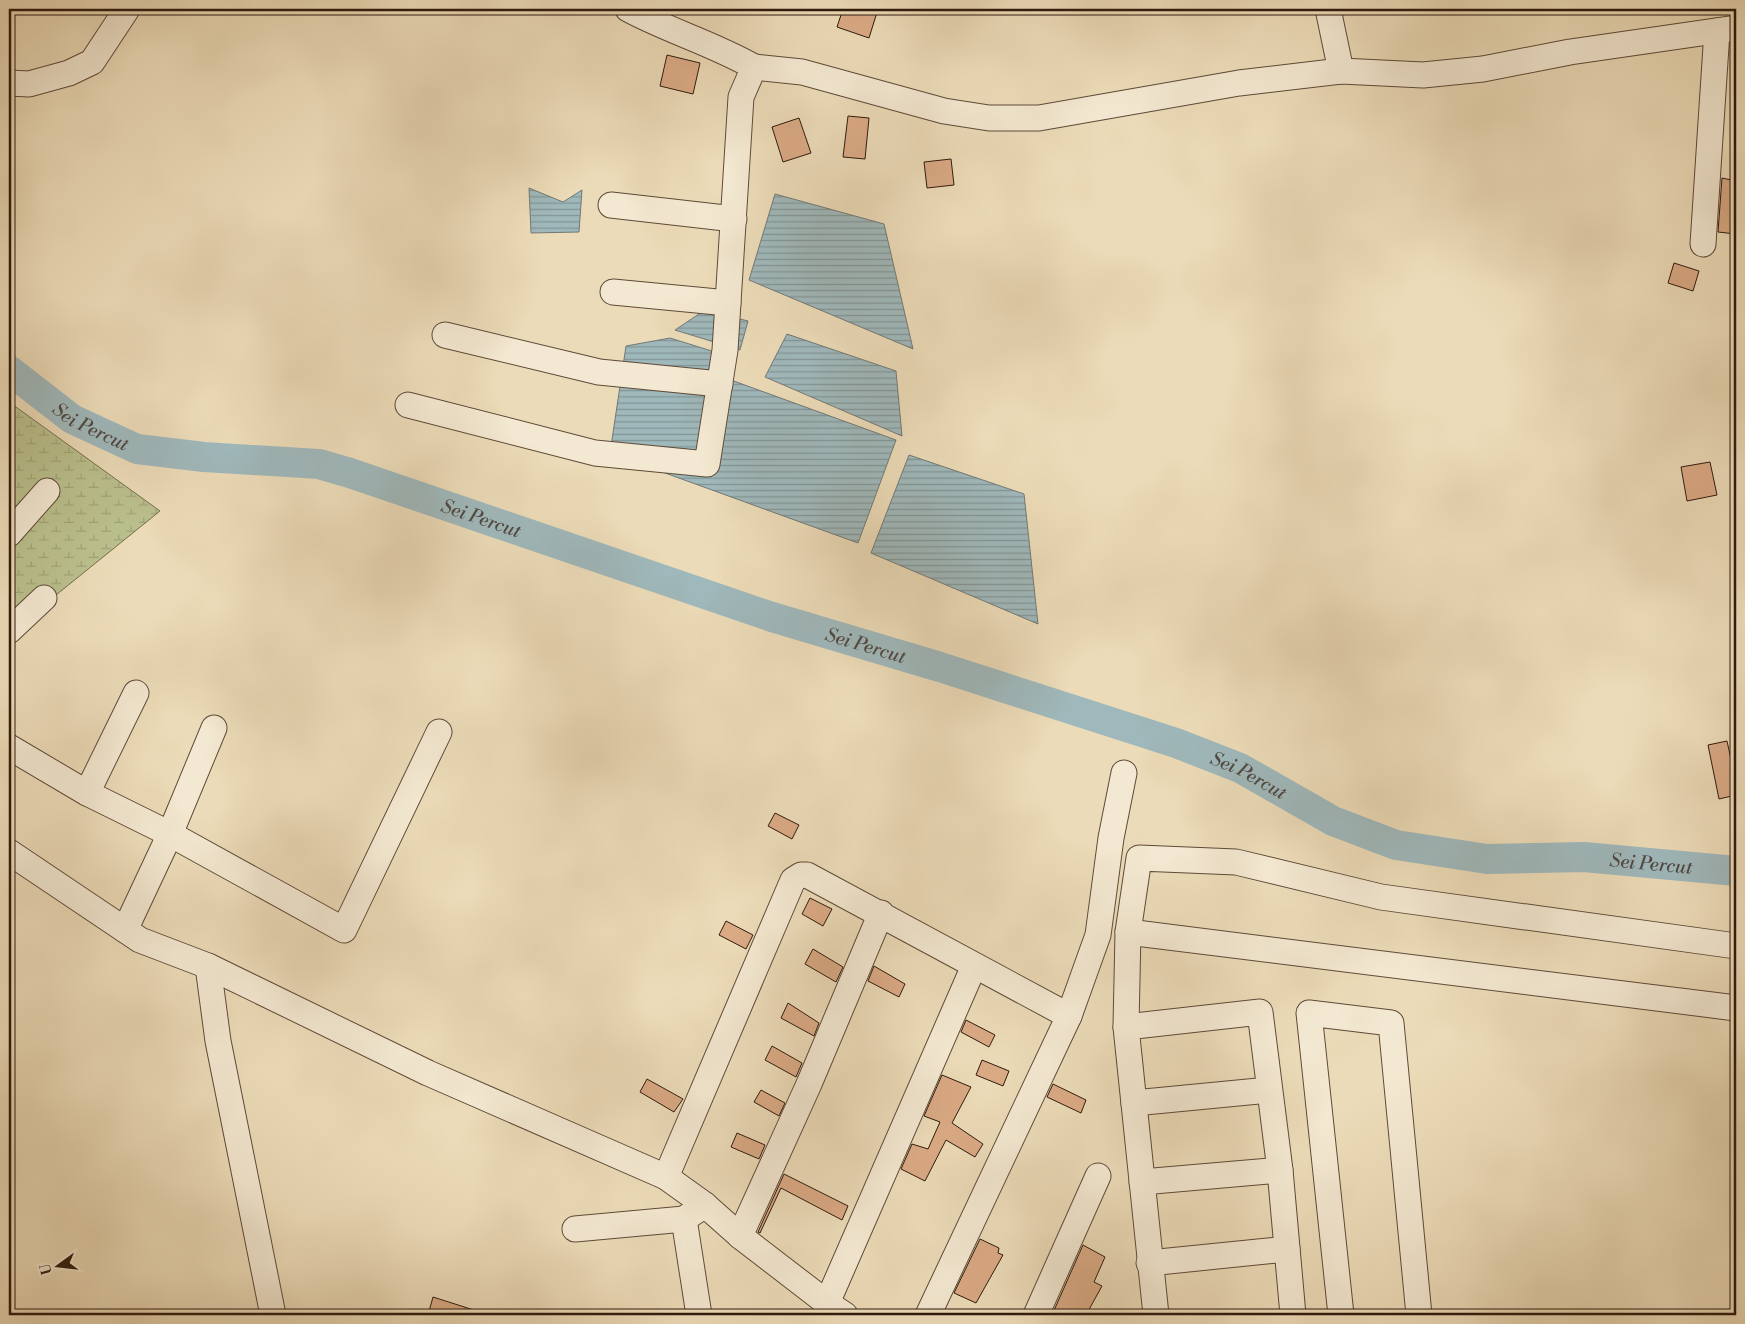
<svg xmlns="http://www.w3.org/2000/svg" width="1745" height="1324" viewBox="0 0 1745 1324" font-family="'Libre Bodoni',serif">
<defs>
<pattern id="wetland-marsh" width="20" height="14" patternUnits="userSpaceOnUse" patternTransform="scale(1.25)"><rect width="20" height="14" fill="#bac08d"/><path d="M1 5h8M5 5V1M11 12h8M15 12V8" fill="none" stroke="#a0a478"/></pattern>
<pattern id="water-rules" width="6" height="5" patternUnits="userSpaceOnUse" patternTransform="scale(1.25)"><rect width="6" height="5" fill="#9fb8bb"/><path d="M0 2.5h6" fill="none" stroke="#829596"/></pattern>
</defs>
<rect width="100%" height="100%" fill="#ecdbb8"/>
<filter id="stains"><feTurbulence type="fractalNoise" baseFrequency=".004" numOctaves="4"/><feColorMatrix values="0 0 0 0 .2 0 0 0 0 .09 0 0 0 0 .02 0 0 0 .5 -.17"/></filter>
<radialGradient id="worn" r=".72"><stop offset=".6" stop-color="#630" stop-opacity="0"/><stop offset="1" stop-color="#630" stop-opacity=".3"/></radialGradient>
<!-- wetland -->
<path fill="url(#wetland-marsh)" stroke="#746d4e" d="M9,402l151,109 -151,122z"/>
<!-- water -->
<g fill="url(#water-rules)" stroke="#727976">
<path d="M529,188l34,14 19,-12 -3,42 -48,1z"/>
<path d="M775,194l109,30 29,125 -164,-69z"/>
<path d="M705,310l43,11 -8,29 -65,-20z"/>
<path d="M787,334l109,37 6,65 -137,-59z"/>
<path d="M670,338l61,19v23l165,60 -38,103 -248,-90 16,-107z"/>
<path d="M909,455l115,39 14,130 -167,-71z"/>
</g>
<g fill="none" stroke-linecap="round" stroke-linejoin="round">
<!-- river -->
<path stroke="#9fb8bb" stroke-width="30" id="s1" d="M9,370l63,49 65,30 67,8 115,7 31,9 422,144 168,50 236,76 64,25 93,53 63,24 91,14 97,-2 152,14"/>
</g>
<!-- building -->
<g fill="#daaa85" stroke="#2e1a0e">
<path d="M843,9h35l-9,29 -32,-11z"/>
<path d="M667,55l33,8 -7,31 -33,-8z"/>
<path d="M848,116l21,2 -4,41 -22,-2z"/>
<path d="M799,118l12,35 -28,9 -11,-35z"/>
<path d="M951,159l3,26 -27,3 -3,-26z"/>
<path d="M1722,178l14,3v53l-18,-2z"/>
<path d="M1674,263l25,8 -6,20 -25,-8z"/>
<path d="M1710,462l7,33 -30,6 -6,-34z"/>
<path d="M1727,741l9,41v13l-17,4 -11,-54z"/>
<path d="M775,813l24,12 -7,14 -24,-13z"/>
<path d="M810,898l22,11 -9,17 -21,-12z"/>
<path d="M726,921l27,14 -7,14 -27,-14z"/>
<path d="M813,949l30,18 -7,15 -31,-18z"/>
<path d="M874,966l31,18 -6,13 -31,-16z"/>
<path d="M788,1003l31,20 -5,13 -33,-18z"/>
<path d="M966,1020l29,15 -6,12 -28,-15z"/>
<path d="M772,1046l30,17 -6,14 -31,-17z"/>
<path d="M982,1060l27,11 -6,15 -27,-11z"/>
<path d="M942,1075l29,12 -19,36 31,21 -8,13 -29,-17 -21,41 -24,-12 11,-25 16,5 12,-27 -16,-6z"/>
<path d="M647,1079l36,20 -9,13 -34,-20z"/>
<path d="M1053,1084l33,16 -5,13 -34,-16z"/>
<path d="M761,1090l24,13 -6,13 -25,-14z"/>
<path d="M737,1133l28,12 -6,14 -28,-12z"/>
<path d="M784,1174l64,32 -6,14 -61,-32 -21,45 -2,-1z"/>
<path d="M980,1239l19,9 -1,5 5,2 -27,48 -22,-10z"/>
<path d="M1083,1245l22,12 -11,25 8,4 -16,29h-34z"/>
<path d="M433,1297l47,15v3h-52z"/>
</g>
<g fill="none" stroke-linecap="round" stroke-linejoin="round">
<defs>
<g id="minor">
<path d="M628,9c41,22 86,35 126,58"/>
<path d="M1328,9l13,62"/>
<path d="M9,83l20,1 40,-11 23,-11 35,-53"/>
<path d="M611,205l123,14"/>
<path d="M1703,244l14,-213"/>
<path d="M613,292l115,11"/>
<path d="M445,335l154,37 121,12"/>
<path d="M408,405l187,48 112,11 18,-114 16,-253 13,-30 48,5 142,39 45,7h50l200,-35 102,-12 82,4 60,-6 87,-17 166,-24"/>
<path d="M9,534l38,-43"/>
<path d="M9,631l35,-33"/>
<path d="M136,693l-49,100 83,41 174,96 95,-198"/>
<path d="M9,747l78,46"/>
<path d="M9,852l131,88 68,26 220,107 238,104 39,28 35,31 87,67 18,12"/>
<path d="M125,930l45,-96 44,-106"/>
<path d="M1128,932l608,76"/>
<path d="M208,966l10,75 55,274"/>
<path d="M1126,1027l2,-95 11,-74 97,4 145,35 355,49"/>
<path d="M1134,1103l135,-13"/>
<path d="M666,1177l127,-297 8,-5h6l262,141"/>
<path d="M1142,1182l138,-12"/>
<path d="M575,1229l109,-10"/>
<path d="M740,1236l69,-152 72,-171"/>
<path d="M1149,1263l138,-14"/>
<path d="M827,1303l147,-337"/>
<path d="M699,1315l-15,-96 21,-14"/>
<path d="M928,1315l141,-299 29,-81 13,-97 13,-65"/>
<path d="M1036,1315l62,-139"/>
<path d="M1156,1315l-30,-288 134,-15 20,158 13,145"/>
<path d="M1341,1315l-32,-302 82,10 28,292"/>
</g>
</defs>
<!-- minor casing -->
<use href="#minor" stroke="#5e4a38" stroke-width="27"/>
<!-- minor -->
<use href="#minor" stroke="#f3e8d1" stroke-width="25"/>
</g>
<g text-anchor="middle" stroke-width="5" stroke-linejoin="round" paint-order="stroke">
<!-- water labels -->
<g font-size="19" font-style="italic" fill="#504942" stroke="#f3e8d1">
<text dy="7" stroke="none"><textPath href="#s1" startOffset="100">Sei Percut</textPath></text>
<text dy="7" stroke="none"><textPath href="#s1" startOffset="505">Sei Percut</textPath></text>
<text dy="7" stroke="none"><textPath href="#s1" startOffset="910">Sei Percut</textPath></text>
<text dy="7" stroke="none"><textPath href="#s1" startOffset="1315">Sei Percut</textPath></text>
<text dy="7" stroke="none"><textPath href="#s1" startOffset="1735">Sei Percut</textPath></text>
</g>
</g>
<!-- margin -->
<rect width="1745" height="1324" fill="none" stroke="#ecdbb8" stroke-width="30"/>
<rect x="10" y="10" width="1725" height="1304" fill="none" stroke="#2e1a0e" stroke-width="2.5"/>
<rect x="15" y="15" width="1715" height="1294" fill="none" stroke="#2e1a0e"/>
<!-- north arrow -->
<g transform="translate(58 1266) rotate(255)" stroke="#f3e8d1" stroke-width="4" paint-order="stroke">
<path d="M0-4L9 19L0 12L-9 19Z" fill="#2e1a0e"/>
<text y="-8" font-size="14" font-weight="bold" text-anchor="middle" fill="#2e1a0e">U</text>
</g>
<rect width="100%" height="100%" filter="url(#stains)"/>
<rect width="100%" height="100%" fill="url(#worn)"/>
</svg>
